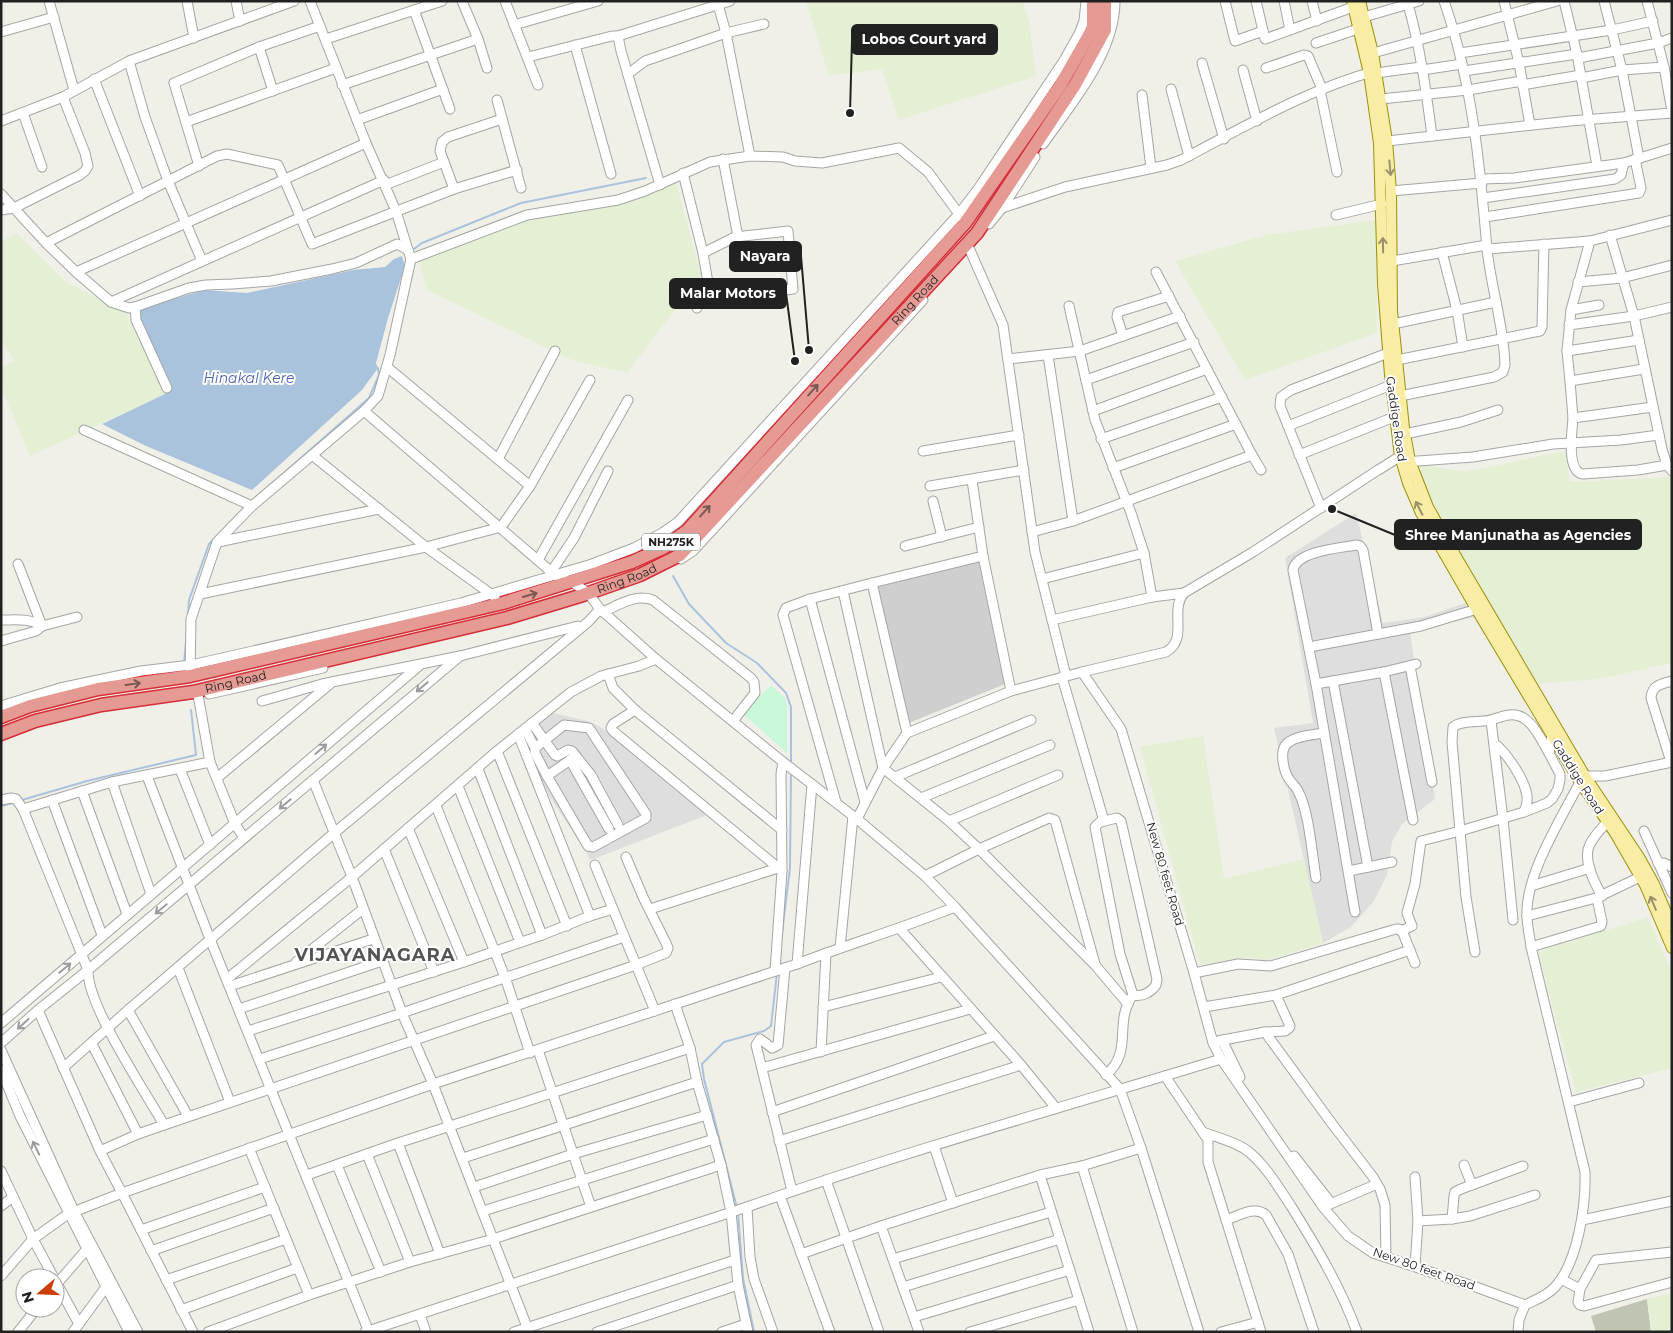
<svg xmlns="http://www.w3.org/2000/svg" width="1673" height="1333" viewBox="0 0 1673 1333" font-family="Montserrat,sans-serif">
<rect width="100%" height="100%" fill="#f1f0e8"/>
<!-- residential -->
<g fill="#dfdede">
<path d="M1356,513l27,110 42,-6 40,-14 10,14 -65,15 25,167 -33,25 -10,18 -5,33 -13,26 -23,26 -28,16 -49,-215 39,-5 -28,-165z"/>
<path d="M553,713l35,8 14,7 105,87 -116,45 -52,-80 -16,-45z"/>
</g>
<!-- religious -->
<path fill="#cfcfcf" d="M981,561l24,123 -96,39 -32,-136z"/>
<!-- construction -->
<path fill="#c0c5b3" d="M1647,1299l4,33h-55l-5,-16z"/>
<!-- farmland -->
<g fill="#e5efd4">
<path d="M806,1h216l7,20 7,55 -137,44 -17,-51 -53,7z"/>
<path d="M676,182l25,93 -74,98 -55,-13 -145,-70 -8,-30 107,-41 90,-14z"/>
<path d="M1376,220l1,113 -132,47 -70,-119 91,-26z"/>
<path d="M16,233l50,49 61,32 38,80 -135,62 -29,-70v-19l13,-6 -13,-23v-96z"/>
<path d="M1565,451l5,31 100,-5 2,5v181l-74,16 -60,5 -81,-136 -33,-63 -6,-21 47,8z"/>
<path d="M1203,736l21,143 80,-20 19,84 -59,18 -12,-4 -52,8 -60,-218z"/>
<path d="M1648,917l24,56v95l-96,24 -38,-140z"/>
<path d="M1672,1293v39h-21l-4,-33z"/>
</g>
<!-- park -->
<path fill="#c8f8d9" d="M771,685l14,13 2,7v48l-44,-39z"/>
<!-- water -->
<path fill="#aac3dd" d="M402,256l3,10 -17,52 -12,45 2,5 -16,22 -110,100 -106,-44 -44,-22 63,-30 -32,-83 71,-21 43,3 106,-23 32,-3 9,-8z"/>
<g fill="none" stroke-linecap="round" stroke-linejoin="round">
<!-- stream -->
<g stroke="#aac3dd" stroke-width="2">
<path d="M414,249l8,-6 99,-40 125,-25"/>
<path d="M258,496l111,-98 10,-23 -1,-7"/>
<path d="M673,576l16,28 37,39 31,20 29,30 5,14v57"/>
<path d="M188,616l1,-16 20,-56 36,-37"/>
<path d="M184,663l3,-32"/>
<path d="M22,800l65,-19 109,-26 -5,-45"/>
<path d="M1,806l12,-3"/>
<path d="M781,941l9,-73 1,-97"/>
<path d="M737,1208l-33,-129 -2,-15 22,-22 40,-11 7,-5 6,-53"/>
<path d="M738,1213l5,65 11,54"/>
</g>
<defs>
<g id="minor">
<path d="M49,1l25,89"/>
<path d="M187,1l7,37"/>
<path d="M236,1l4,20"/>
<path d="M310,1l56,142 30,68 12,39"/>
<path d="M462,1l16,38 9,29"/>
<path d="M505,1l33,84"/>
<path d="M717,1l9,32 24,123"/>
<path d="M1225,1l10,40 28,-10"/>
<path d="M1256,1l9,38 88,-32"/>
<path d="M1284,1l6,29"/>
<path d="M1312,1l5,20"/>
<path d="M1407,1c13,44 19,89 25,135"/>
<path d="M1504,1l15,62 11,62"/>
<path d="M1564,1l13,53 20,112"/>
<path d="M1604,1l18,69 17,88"/>
<path d="M1647,1l17,66 8,44"/>
<path d="M414,10l36,99"/>
<path d="M1364,17l55,-16"/>
<path d="M514,25l84,-24"/>
<path d="M1,32l53,-15"/>
<path d="M326,39l116,-38"/>
<path d="M1316,43l42,-14"/>
<path d="M575,45l36,129"/>
<path d="M259,47l14,44"/>
<path d="M1373,53l184,-52"/>
<path d="M1460,53l152,-23 41,-9"/>
<path d="M528,57l84,-21h6"/>
<path d="M1578,58l80,-15 14,-5"/>
<path d="M129,61l16,56 23,64 34,80"/>
<path d="M1202,63l22,76"/>
<path d="M1266,68l38,-13 4,1 14,33"/>
<path d="M1243,70l14,51"/>
<path d="M1422,70l40,-6"/>
<path d="M1464,71l113,-17"/>
<path d="M1376,73l45,-6"/>
<path d="M628,74l17,-13 81,-28 38,-9"/>
<path d="M1581,78l41,-8 42,-3"/>
<path d="M94,79l46,117"/>
<path d="M342,85l136,-46"/>
<path d="M1522,85l59,-10"/>
<path d="M1171,89l18,67"/>
<path d="M1320,90l17,82"/>
<path d="M1142,95l9,73"/>
<path d="M1381,99l87,-9 54,-9"/>
<path d="M497,100l24,88"/>
<path d="M23,113l19,54"/>
<path d="M357,120l86,-31"/>
<path d="M1,121l62,-24 66,-36 165,-60"/>
<path d="M186,122l150,-54"/>
<path d="M1387,141l183,-20 102,-8"/>
<path d="M1043,144c29,-41 72,-91 72,-143"/>
<path d="M723,159l15,78"/>
<path d="M199,166l-25,-83 85,-36 61,-21"/>
<path d="M683,173l20,80 6,36h-8l-4,19"/>
<path d="M1482,179l32,-1 110,-15 48,-15"/>
<path d="M385,185l59,-23"/>
<path d="M660,185l-39,-134 -3,-15 112,-35"/>
<path d="M454,189l-14,-38 2,-9 6,-5 54,-18"/>
<path d="M1391,191l91,-8"/>
<path d="M1,194l45,49 30,29 35,30 18,6 6,-1 54,-19 17,-3 26,-1 39,-3 61,-12 24,-6 41,-19 11,6 3,9 116,-44 91,-15 27,-9 65,-29 40,-6 33,1 12,4 27,2 77,-15 29,24 34,46"/>
<path d="M1483,198l132,-19 6,-4 3,-12"/>
<path d="M1002,208l63,-21 102,-22 14,-5c63,-33 125,-70 194,-89"/>
<path d="M1,210l13,-2 66,-33 5,-4 3,-5 -3,-13 -22,-56"/>
<path d="M1336,215l46,-11"/>
<path d="M1485,217l154,-24 2,-5 -6,-29"/>
<path d="M989,224l13,-16 33,-51"/>
<path d="M1610,235l24,81 28,133 5,16 5,6"/>
<path d="M1590,241l-19,69 -4,41 3,30 74,-12"/>
<path d="M46,243l171,-87 10,-2 51,11 34,79 142,-55 63,-19"/>
<path d="M969,248l34,77 32,227 31,124"/>
<path d="M1487,249l103,-8 82,-21"/>
<path d="M1442,252l15,58 6,37"/>
<path d="M703,253l32,-16 53,-6 5,58 -76,10 -3,-1 -5,-9"/>
<path d="M1386,262l101,-17"/>
<path d="M76,272l290,-129"/>
<path d="M1156,272l96,183"/>
<path d="M1578,282l44,-4 50,-13"/>
<path d="M111,302l273,-122"/>
<path d="M1069,306l26,114 36,93 13,40 8,44"/>
<path d="M135,307l1,13 31,68"/>
<path d="M1571,310l28,-5"/>
<path d="M1393,324l103,-22"/>
<path d="M1569,325l65,-9 38,-9"/>
<path d="M1123,336l-6,-19 1,-5 51,-16"/>
<path d="M1567,351l72,-11"/>
<path d="M1048,355l25,166"/>
<path d="M1008,359l72,-8 100,-35"/>
<path d="M1397,360l143,-29 2,-4 2,-83"/>
<path d="M387,367l143,119"/>
<path d="M1086,380l108,-38"/>
<path d="M1570,381l3,37"/>
<path d="M1400,396l94,-19 9,-5 2,-7c-1,-39 -14,-77 -18,-116 -7,-84 -15,-168 -43,-248"/>
<path d="M1653,407l-80,11c-1,13 -7,54 10,56l55,-4 29,-5"/>
<path d="M364,411l14,-15 12,-41 21,-96"/>
<path d="M1093,411l114,-42"/>
<path d="M1288,426l103,-41"/>
<path d="M84,430l168,76"/>
<path d="M1405,434l56,-12 37,-12"/>
<path d="M1101,439l121,-42"/>
<path d="M923,451l96,-16"/>
<path d="M312,455l114,92 69,50"/>
<path d="M1299,455l95,-38"/>
<path d="M498,459l57,-108"/>
<path d="M1404,462l69,-5 80,-13 68,-4 38,-5"/>
<path d="M1113,468l123,-44"/>
<path d="M1380,469l25,-16"/>
<path d="M1378,470l-125,82 -69,41c-15,17 5,46 -18,59l-84,20 39,57 73,244 19,70 8,16 102,148 25,29 25,17 103,34 49,18"/>
<path d="M972,480l11,76"/>
<path d="M930,486l94,-16"/>
<path d="M933,501l9,36"/>
<path d="M1321,508l-41,-102 1,-9 10,-7 97,-37"/>
<path d="M1032,532l41,-11 179,-66 9,15"/>
<path d="M218,542l161,-33"/>
<path d="M905,546l74,-19"/>
<path d="M681,559l12,-8 230,-251"/>
<path d="M538,560l90,-160"/>
<path d="M18,564l24,62"/>
<path d="M551,572l23,-34 34,-67"/>
<path d="M1042,579l102,-26"/>
<path d="M872,583l35,150"/>
<path d="M843,591l40,177 66,53 30,28 116,116 33,39"/>
<path d="M200,594l226,-47 75,-20 29,-41 60,-106"/>
<path d="M810,599l55,203"/>
<path d="M603,612c15,-7 34,-19 50,-12l98,78 3,4 1,11 -22,28"/>
<path d="M1,620c14,0 29,-2 41,6"/>
<path d="M1052,620l100,-23 32,-4"/>
<path d="M1,641l35,-10 6,-5 35,-9"/>
<path d="M1309,647l112,-21 56,-17"/>
<path d="M1410,666l22,116"/>
<path d="M1384,672l29,148"/>
<path d="M608,674l5,14 22,22 147,120"/>
<path d="M190,676l1,-57 26,-77 35,-36 112,-95 191,164 17,7 16,11 12,16 56,50 127,103 74,57 68,57 30,31 165,182 21,59 58,184"/>
<path d="M1062,677l42,144"/>
<path d="M1333,681l35,186"/>
<path d="M1316,684l68,-12 32,-8"/>
<path d="M209,694l114,-26"/>
<path d="M198,695l12,67 25,62 9,14"/>
<path d="M262,701l60,-17 138,-28 118,-30"/>
<path d="M1,706l59,-18 81,-17 50,-6 62,-14 208,-48 131,-39 42,-16 28,-15 16,-11 281,-308 19,-25 87,-130 15,-27 4,-11 2,-20"/>
<path d="M635,710l-22,14 -2,4 2,3 169,140"/>
<path d="M1491,721l12,98 10,101"/>
<path d="M532,723l23,32 2,1 11,-6 4,1 19,24 27,50"/>
<path d="M525,729l10,19v5l12,23 41,70 5,1 53,-29v-4l-57,-86 -25,-3 -29,23"/>
<path d="M518,734l72,182 23,-7 42,102"/>
<path d="M1494,743c13,10 31,37 33,53 1,6 -1,11 -3,16"/>
<path d="M497,751l70,175"/>
<path d="M570,760l39,69"/>
<path d="M1671,762l-20,-64c1,-13 10,-14 21,-17"/>
<path d="M180,769l30,76"/>
<path d="M478,769l64,166"/>
<path d="M147,776l63,163 159,393"/>
<path d="M547,776l26,-18"/>
<path d="M895,777l136,-57"/>
<path d="M217,778l113,-94"/>
<path d="M313,780l39,97 50,136 31,71 96,248"/>
<path d="M112,782l39,112"/>
<path d="M458,786l62,156"/>
<path d="M82,791l45,123"/>
<path d="M921,798l129,-53"/>
<path d="M1,800l10,-2 5,1 7,10 65,161c-1,36 57,121 76,155l-26,9 -38,17"/>
<path d="M52,800l50,135"/>
<path d="M836,802l-53,-187 3,-7 24,-9 62,-16 111,-27 28,135"/>
<path d="M436,806l69,171 25,76"/>
<path d="M23,809l89,-27 98,-20"/>
<path d="M857,819l26,-51 24,-35 104,-42 71,-19"/>
<path d="M949,821l109,-46"/>
<path d="M408,828l56,134"/>
<path d="M1644,831l28,62"/>
<path d="M384,849l50,123"/>
<path d="M1658,863h6l8,4"/>
<path d="M595,865l18,44"/>
<path d="M1349,871l43,-9"/>
<path d="M925,876l54,-27 70,-31 6,2 40,144"/>
<path d="M1316,878c-4,-24 -7,-67 -18,-87 -2,-5 -7,-8 -9,-12 -5,-7 -9,-25 -4,-33 6,-10 28,-11 39,-13"/>
<path d="M1531,886l59,-18"/>
<path d="M1602,896c-8,-14 -20,-37 -12,-52 4,-8 11,-15 17,-22"/>
<path d="M650,909l128,-41"/>
<path d="M1355,912l-39,-228 -23,-114c3,-19 47,-22 64,-25l3,1 3,4 15,84"/>
<path d="M1527,916l69,-18 44,-21"/>
<path d="M900,929l121,136 35,43"/>
<path d="M1401,931l11,-5 -5,-13 8,-29 6,-43 39,-10 -8,-89 1,-15c7,-6 21,-5 30,-6 9,0 17,-5 26,-6 21,-3 31,23 40,38"/>
<path d="M1531,947l70,-21 1,-4 -5,-24"/>
<path d="M840,948l13,-132"/>
<path d="M1475,952l-9,-55 -6,-66 64,-19 23,-9 5,-4 6,-10 2,-9v-6l-11,-21 3,-17"/>
<path d="M296,962l67,-53"/>
<path d="M797,964c52,-20 106,-36 158,-57"/>
<path d="M178,968l52,134"/>
<path d="M785,968l-7,77 -6,3 -12,-9 -4,6 36,146"/>
<path d="M775,971l7,-100 -1,-97 2,-12"/>
<path d="M1194,973l44,-9 33,2 125,-37h3l4,4 12,30"/>
<path d="M227,979l125,-102 145,-126 74,-59 30,-16 38,-10 17,-7"/>
<path d="M230,986l143,-47"/>
<path d="M675,1004l15,44 7,34 24,83 10,47 7,73 10,47"/>
<path d="M823,1007l118,-30"/>
<path d="M1204,1007l72,-12 134,-45"/>
<path d="M239,1009l143,-48"/>
<path d="M128,1010l60,106"/>
<path d="M1,1023l419,-358"/>
<path d="M248,1031l216,-69 78,-27 48,-19"/>
<path d="M1265,1032l68,93 40,52 7,12 5,16 1,52"/>
<path d="M1222,1040l18,37"/>
<path d="M1218,1041l47,-9 20,-1 4,-3 1,-2 -14,-31"/>
<path d="M1,1043l37,-33 50,-40 372,-314"/>
<path d="M92,1044l46,90"/>
<path d="M1,1050l73,161 64,121"/>
<path d="M538,1050l53,157"/>
<path d="M821,1052l5,-99"/>
<path d="M260,1059l142,-46 222,-76"/>
<path d="M63,1068l65,-58 205,-176 255,-212 12,-13"/>
<path d="M762,1068l208,-59"/>
<path d="M1,1070l19,46 109,216"/>
<path d="M1106,1075c28,-24 7,-53 27,-80l-13,-41 -25,-127 5,-5 17,-4 4,3 36,158 -1,6c-5,7 -13,12 -23,10"/>
<path d="M1165,1076l43,64v22l53,170"/>
<path d="M1569,1102l70,-19"/>
<path d="M772,1112l222,-76"/>
<path d="M164,1125l472,-160 30,-12 2,-5 -2,-5 -23,-46 -17,-40"/>
<path d="M1203,1132c15,6 34,10 46,20 17,14 30,36 42,54 26,42 49,80 66,126"/>
<path d="M779,1141l242,-76"/>
<path d="M398,1143l42,111"/>
<path d="M934,1146l19,57"/>
<path d="M249,1148l60,147"/>
<path d="M367,1154l43,108"/>
<path d="M1294,1156l37,47"/>
<path d="M463,1158l234,-76"/>
<path d="M337,1165l44,107"/>
<path d="M1464,1165l8,20"/>
<path d="M1082,1166l51,166"/>
<path d="M1,1171l32,68 21,39"/>
<path d="M307,1175l91,-32 292,-95"/>
<path d="M1040,1175l49,157"/>
<path d="M1415,1177l3,44 -3,45"/>
<path d="M826,1180l53,152"/>
<path d="M474,1187l99,-33 134,-39"/>
<path d="M780,1196l50,136"/>
<path d="M1328,1205l49,-21"/>
<path d="M1,1206l12,-9"/>
<path d="M747,1207l3,50 4,22 19,53"/>
<path d="M483,1211l231,-72"/>
<path d="M1452,1219l2,-23 1,-4 6,-3 62,-23"/>
<path d="M1226,1220c12,-4 29,-15 40,-5l22,39 26,78"/>
<path d="M1582,1220l90,-19"/>
<path d="M1418,1221l34,-2 18,-3 65,-21"/>
<path d="M881,1226l38,106"/>
<path d="M141,1230l124,-43"/>
<path d="M151,1251l123,-43"/>
<path d="M1672,1252l-76,8 -16,29 -2,13 2,3 4,1 88,-24"/>
<path d="M801,1254l80,-28 159,-51 42,-9 59,-18"/>
<path d="M893,1259l158,-47"/>
<path d="M1,1276l32,-37 35,-25 54,-21 -22,-42 -62,-141"/>
<path d="M1561,1279l19,10"/>
<path d="M55,1280l24,44"/>
<path d="M166,1280l120,-41"/>
<path d="M55,1286l32,-37"/>
<path d="M903,1287l157,-48"/>
<path d="M181,1310l116,-42"/>
<path d="M420,1315l6,17"/>
<path d="M914,1317l156,-47"/>
<path d="M18,1332l19,-24"/>
<path d="M73,1332l33,-45"/>
<path d="M193,1332l-71,-139 311,-109 364,-120 15,-180"/>
<path d="M208,1332l101,-37 101,-33 83,-23 228,-74"/>
<path d="M365,1332l382,-125c156,-55 316,-100 474,-148"/>
<path d="M514,1332l221,-72"/>
<path d="M597,1332l141,-47"/>
<path d="M722,1332l24,-8"/>
<path d="M970,1332l109,-32"/>
<path d="M1221,1332l37,-10"/>
<path d="M1518,1332l1,-12 6,-15c10,-5 22,-9 30,-18 23,-25 31,-82 30,-115l-54,-225c-1,-10 -4,-21 -4,-31 -2,-41 34,-97 53,-134l5,-6h20l67,-14"/>
</g>
<g id="major">
<path d="M1352,1l17,72 10,70 4,141 7,91 10,81 8,27 13,30 57,99 102,170 35,51 19,33 11,19 27,63"/>
<path d="M1360,1l13,52 14,88 4,50 1,120 12,117 6,33 18,46 30,53 127,216 54,81 15,27 18,42"/>
</g>
<g id="highway">
<path d="M1,717l29,-11 68,-17 92,-13 313,-73 129,-41 31,-14 24,-17 278,-308 95,-137 33,-58v-27"/>
<path id="s1" d="M1,734l34,-13 66,-16 92,-13 314,-74 76,-23 57,-20 40,-20 297,-322 98,-148 30,-55v-29"/>
</g>
</defs>
<!-- minor casing -->
<use href="#minor" stroke="#a5a5a5" stroke-width="11"/>
<!-- major casing -->
<use href="#major" stroke="#999105" stroke-width="12"/>
<!-- highway casing -->
<use href="#highway" stroke="#d62e38" stroke-width="15"/>
<!-- minor -->
<use href="#minor" stroke="#fff" stroke-width="9"/>
<!-- major -->
<use href="#major" stroke="#f9eca5" stroke-width="10"/>
<!-- highway -->
<use href="#highway" stroke="#e59b93" stroke-width="12"/>
</g>
<!-- one-way arrows -->
<defs><path id="oneway-shaft" d="M-6 0H5M1.5-3L5.5 0L1.5 3" fill="none" stroke-width="1.6" stroke-linecap="round" stroke-linejoin="round" transform="scale(1.25)"/></defs>
<g stroke="#98916a">
<use href="#oneway-shaft" transform="translate(1390 168) rotate(85)"/>
<use href="#oneway-shaft" transform="translate(1383 245) rotate(-91)"/>
<use href="#oneway-shaft" transform="translate(1419 508) rotate(-117)"/>
<use href="#oneway-shaft" transform="translate(1653 903) rotate(-113)"/>
</g>
<g stroke="#795854">
<use href="#oneway-shaft" transform="translate(813 390) rotate(-48)"/>
<use href="#oneway-shaft" transform="translate(705 511) rotate(-48)"/>
<use href="#oneway-shaft" transform="translate(530 595) rotate(-16)"/>
<use href="#oneway-shaft" transform="translate(133 684) rotate(-8)"/>
</g>
<g stroke="#9b9b9b">
<use href="#oneway-shaft" transform="translate(422 687) rotate(140)"/>
<use href="#oneway-shaft" transform="translate(321 749) rotate(-41)"/>
<use href="#oneway-shaft" transform="translate(285 804) rotate(140)"/>
<use href="#oneway-shaft" transform="translate(161 909) rotate(140)"/>
<use href="#oneway-shaft" transform="translate(65 968) rotate(-40)"/>
<use href="#oneway-shaft" transform="translate(23 1024) rotate(138)"/>
<use href="#oneway-shaft" transform="translate(36 1148) rotate(-116)"/>
</g>
<g text-anchor="middle" stroke-width="4" stroke-linejoin="round" paint-order="stroke">
<!-- shield labels -->
<rect fill="#fff" stroke="#646464" stroke-width="1" x="642" y="533.5" width="58" height="17" rx="4"/>
<g font-size="11" font-weight="bold" fill="#212121">
<text x="671" y="546">NH275K</text>
</g>
<!-- street labels -->
<g font-size="12" fill="#212121" stroke="#fff">
<text dy="4" stroke="none"><textPath href="#s1" startOffset="1051">Ring Road</textPath></text>
<text transform="translate(1396 419) rotate(82)" y="4">Gaddige Road</text>
<text dy="4" stroke="none"><textPath href="#s1" startOffset="646">Ring Road</textPath></text>
<text dy="4" stroke="none"><textPath href="#s1" startOffset="241">Ring Road</textPath></text>
<text transform="translate(1578 777) rotate(58)" y="4">Gaddige Road</text>
<text transform="translate(1165 874) rotate(74)" y="4">New 80 feet Road</text>
<text transform="translate(1424 1269) rotate(19)" y="4">New 80 feet Road</text>
</g>
<!-- water labels -->
<g font-size="14" font-style="italic" fill="#4f64af" stroke="#fff">
<text x="249" y="383">Hinakal Kere</text>
</g>
<!-- district labels -->
<g font-size="18" font-weight="bold" letter-spacing="1" fill="#545454" stroke="#fff">
<text x="375" y="961">VIJAYANAGARA</text>
</g>
</g>
<!-- callouts -->
<path fill="none" stroke="#212121" stroke-width="2" d="M850 113L852 39M809 350L801 256M795 361L786 293M1332 509L1395 535"/>
<g fill="#212121" stroke="#fff" stroke-width="2">
<circle cx="850" cy="113" r="5"/>
<circle cx="809" cy="350" r="5"/>
<circle cx="795" cy="361" r="5"/>
<circle cx="1332" cy="509" r="5"/>
</g>
<g fill="#212121" stroke="#212121" stroke-width="2">
<rect x="852" y="25" width="145" height="29" rx="5"/>
<rect x="730" y="242" width="71" height="29" rx="5"/>
<rect x="670" y="279" width="116" height="29" rx="5"/>
<rect x="1395" y="520" width="246" height="29" rx="5"/>
</g>
<g font-size="14" text-anchor="middle" font-weight="bold" fill="#fff">
<text x="924" y="44">Lobos Court yard</text>
<text x="765" y="261">Nayara</text>
<text x="728" y="298">Malar Motors</text>
<text x="1518" y="540">Shree Manjunatha as Agencies</text>
</g>
<!-- border -->
<rect width="1673" height="1333" fill="none" stroke="#212121" stroke-width="5"/>
<!-- north arrow -->
<g transform="translate(40 1293) rotate(251)"><circle r="24" fill="#ffffff" stroke="#a6a6a6"/>
<path d="M0-4L9 19L0 12L-9 19Z" fill="#cb3e07"/>
<text y="-8" font-size="14" font-weight="bold" text-anchor="middle" fill="#212121">N</text>
</g>
</svg>
